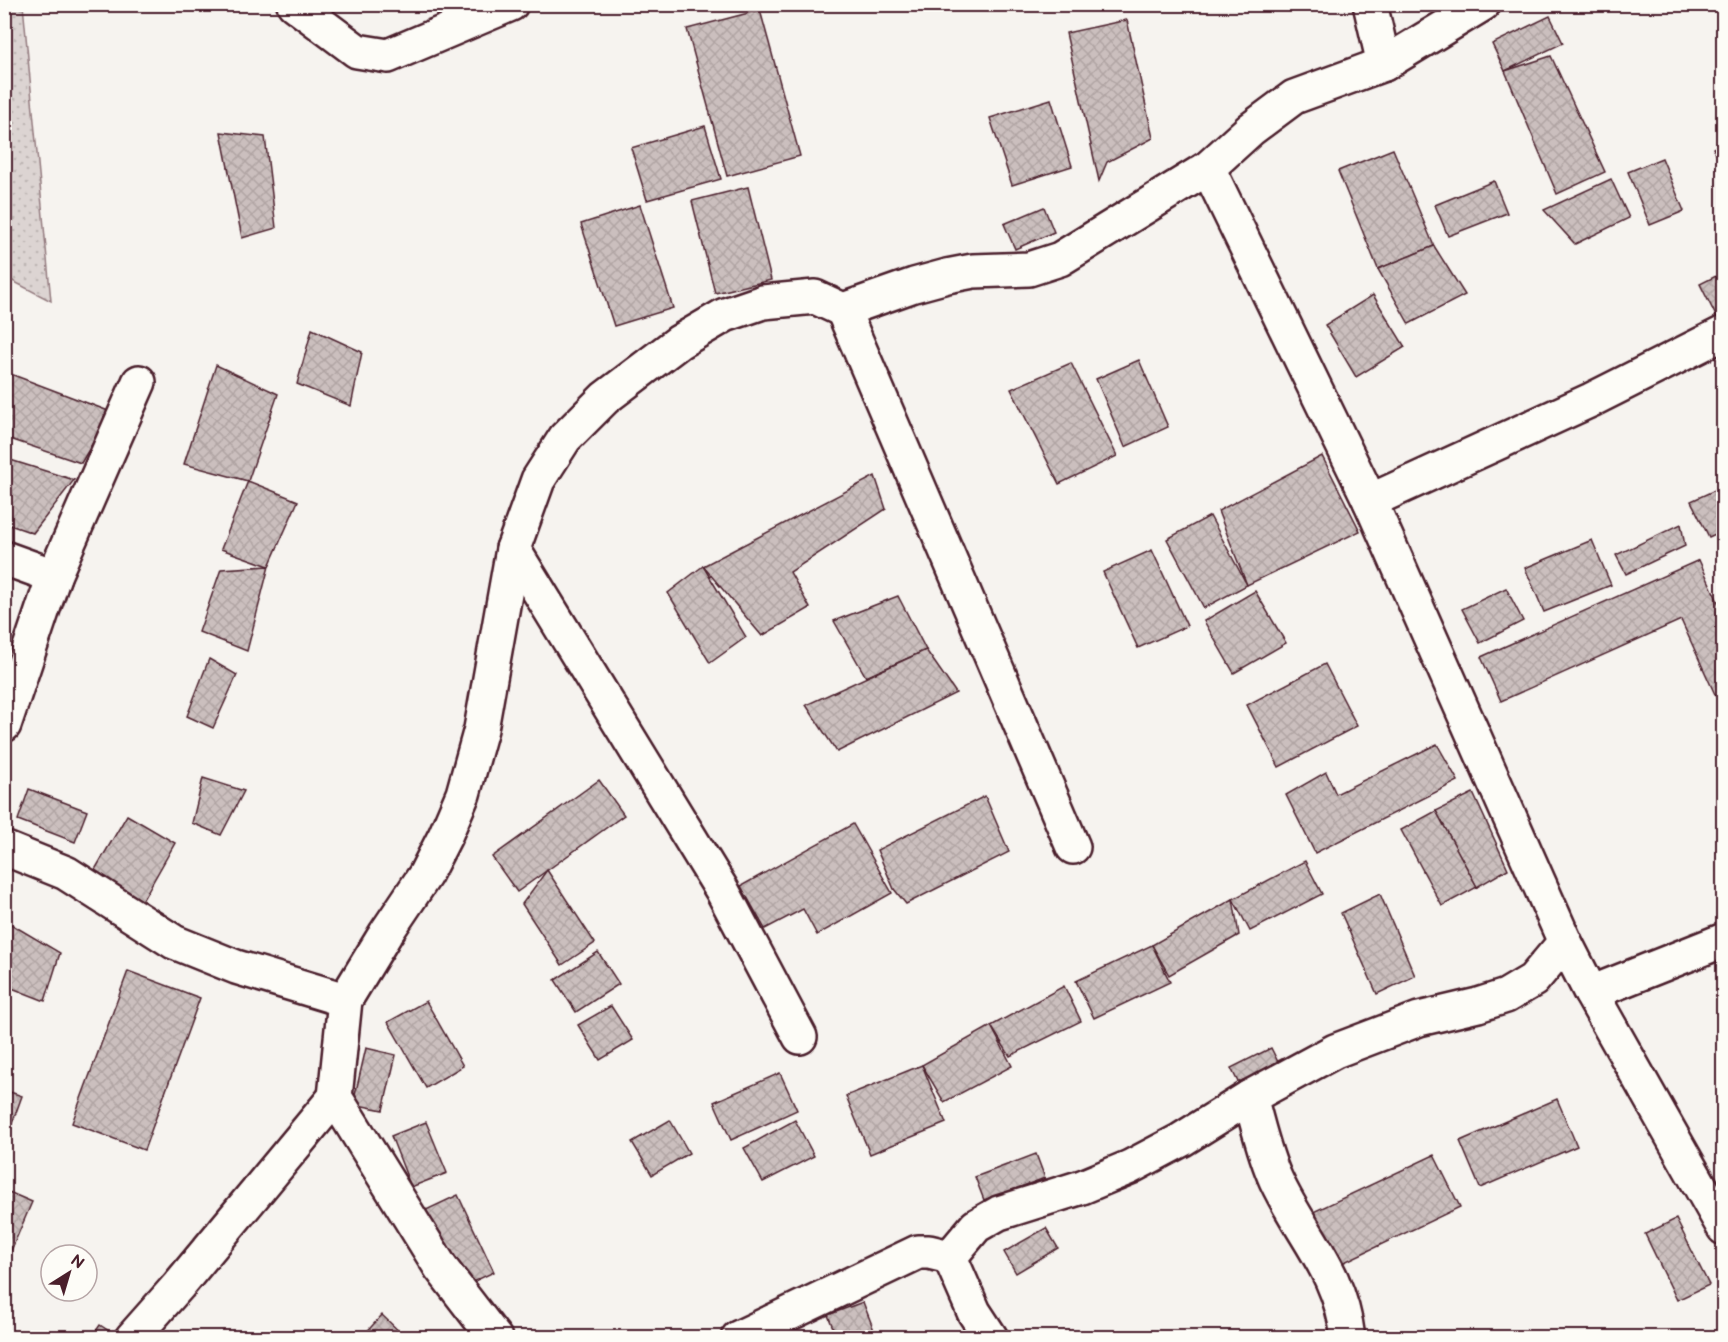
<svg xmlns="http://www.w3.org/2000/svg" width="1728" height="1342" viewBox="0 0 1728 1342" font-family="'Balsamiq Sans',sans-serif">
<defs>
<pattern id="grass-dots" width="8" height="8" patternUnits="userSpaceOnUse" patternTransform="scale(1.5)"><rect width="8" height="8" fill="#dcd4d2"/><path d="M2 2h.1M6 6h.1" fill="none" stroke="#beb6b4" stroke-width="1.8" stroke-linecap="round"/></pattern>
<pattern id="building-cross-hatch" width="8" height="8" patternUnits="userSpaceOnUse" patternTransform="scale(1.5)"><rect width="8" height="8" fill="#cbbfbe"/><path d="M0 0l8 8M0 8l8-8" fill="none" stroke="#b0a4a3"/></pattern>
</defs>
<rect width="100%" height="100%" fill="#f6f3ef"/>
<filter id="ink" filterUnits="userSpaceOnUse"><feTurbulence type="fractalNoise" baseFrequency=".0167" numOctaves="2"/><feDisplacementMap in="SourceGraphic" scale="12" xChannelSelector="R" yChannelSelector="G"/><feConvolveMatrix kernelMatrix="1 2 1 2 8 2 1 2 1" color-interpolation-filters="sRGB"/></filter>
<g filter="url(#ink)">
<!-- grass -->
<path fill="url(#grass-dots)" stroke="#937a7e" stroke-width="1.5" d="M4,5h19l28,296 -46,-24z"/>
<!-- building -->
<g fill="url(#building-cross-hatch)" stroke="#4a1f2b" stroke-width="1.5">
<path d="M760,10l40,146 -73,20 -40,-147z"/>
<path d="M1550,16l13,27 -58,28 -13,-27z"/>
<path d="M1127,20l26,118 -46,24 -8,19 -33,-148z"/>
<path d="M1551,56l54,116 -48,22 -52,-123z"/>
<path d="M1051,99l21,67 -60,19 -22,-67z"/>
<path d="M705,126l16,53 -74,21 -16,-52z"/>
<path d="M221,132l44,5 11,91 -34,10z"/>
<path d="M1724,143v26l-11,-21z"/>
<path d="M1393,149l41,97 -56,23 -40,-98z"/>
<path d="M1662,158l22,53 -34,14 -22,-53z"/>
<path d="M1611,179l18,39 -54,26 -31,-34z"/>
<path d="M1494,181l13,32 -59,23 -13,-31z"/>
<path d="M748,187l23,93 -56,13 -23,-92z"/>
<path d="M640,205l33,103 -59,18 -33,-102z"/>
<path d="M1044,207l10,25 -39,17 -11,-25z"/>
<path d="M1434,246l31,49 -56,29 -31,-55z"/>
<path d="M1724,272v43l-7,3 -17,-34z"/>
<path d="M1373,295l32,52 -49,30 -31,-52z"/>
<path d="M312,329l50,23 -11,54 -54,-22z"/>
<path d="M1139,360l29,67 -43,20 -29,-68z"/>
<path d="M1071,363l46,93 -58,28 -48,-95z"/>
<path d="M216,365l62,29 -30,87 -64,-17z"/>
<path d="M8,373l103,39 -30,51 -77,-26v-58z"/>
<path d="M1322,456l38,75 -113,54 -29,-74z"/>
<path d="M4,458l70,22 -41,53 -29,-10z"/>
<path d="M875,476l11,33 -96,63 20,36 -48,28 -59,-70z"/>
<path d="M248,481l50,20 -29,65 -48,-17z"/>
<path d="M1724,486v44l-15,7 -18,-36z"/>
<path d="M1210,516l37,69 -43,23 -37,-69z"/>
<path d="M1681,524l4,22 -59,28 -10,-19z"/>
<path d="M1592,540l19,45 -67,27 -19,-44z"/>
<path d="M1152,550l35,76 -49,22 -35,-76z"/>
<path d="M1699,560l25,55v99l-43,-94 -180,81 -20,-44z"/>
<path d="M269,566l-22,85 -48,-19 22,-63z"/>
<path d="M703,566l43,71 -36,26 -42,-70z"/>
<path d="M1506,588l17,33 -43,22 -18,-34z"/>
<path d="M1255,591l31,52 -52,30 -30,-52z"/>
<path d="M898,596l28,54 -60,27 -32,-56z"/>
<path d="M926,650l30,43 -119,59 -31,-47z"/>
<path d="M209,659l28,16 -24,53 -26,-12z"/>
<path d="M1325,664l32,62 -78,41 -32,-62z"/>
<path d="M1437,744l21,37 -143,72 -29,-58 40,-23 10,22z"/>
<path d="M203,778l41,13 -23,44 -29,-12z"/>
<path d="M599,780l25,35 -107,77 -25,-35z"/>
<path d="M29,789l58,22 -12,31 -57,-22z"/>
<path d="M1473,793l35,76 -31,18 -41,-76z"/>
<path d="M985,796l24,56 -103,52 -12,-15 -17,-39z"/>
<path d="M1436,811l41,76 -35,19 -41,-76z"/>
<path d="M127,815l48,28 -33,58 -49,-28z"/>
<path d="M853,824l39,69 -75,42 -14,-26 -38,20 -24,-43z"/>
<path d="M1305,861l17,33 -72,37 -17,-32z"/>
<path d="M547,870l48,73 -33,22 -40,-61z"/>
<path d="M1380,894l35,82 -38,18 -36,-81z"/>
<path d="M1233,899l6,36 -70,40 -17,-30z"/>
<path d="M4,920l56,33 -15,48 -41,-16z"/>
<path d="M1152,945l18,37 -76,36 -18,-37z"/>
<path d="M598,952l21,32 -43,28 -21,-32z"/>
<path d="M128,971l72,27 -56,152 -72,-27z"/>
<path d="M1064,986l17,35 -71,35 -19,-30z"/>
<path d="M426,1001l37,65 -37,22 -38,-66z"/>
<path d="M611,1006l22,34 -33,20 -22,-35z"/>
<path d="M991,1026l21,40 -68,36 -22,-37z"/>
<path d="M366,1048l30,7 -13,55 -30,-6z"/>
<path d="M1271,1048l10,20 -40,20 -10,-20z"/>
<path d="M922,1065l24,58 -76,31 -24,-58z"/>
<path d="M780,1073l17,37 -66,30 -17,-38z"/>
<path d="M4,1090l18,6 -12,33 -6,-2z"/>
<path d="M1557,1099l20,47 -97,42 -20,-47z"/>
<path d="M670,1120l19,33 -37,22 -20,-33z"/>
<path d="M795,1120l19,36 -51,26 -19,-34z"/>
<path d="M426,1122l21,51 -36,14 -20,-51z"/>
<path d="M1036,1154l9,24 -61,22 -9,-23z"/>
<path d="M1434,1155l26,52 -124,59 -25,-53z"/>
<path d="M4,1190l28,12 -28,65z"/>
<path d="M458,1195l36,77 -32,15 -36,-77z"/>
<path d="M1676,1219l33,66 -32,15 -32,-66z"/>
<path d="M1046,1228l12,20 -42,25 -12,-21z"/>
<path d="M863,1302l14,36h-40l-9,-23z"/>
<path d="M382,1315l24,23h-45z"/>
<path d="M100,1325l9,6 -5,7h-13z"/>
</g>
<g fill="none" stroke-linecap="round" stroke-linejoin="round">
<defs>
<g id="minor">
<path d="M294,4l63,47 31,5 123,-52"/>
<path d="M1370,4l14,60"/>
<path d="M1208,168l162,333 195,441 26,51 133,235"/>
<path d="M843,310l230,537"/>
<path d="M1370,501l221,-101 133,-67"/>
<path d="M513,549l209,341 78,147"/>
<path d="M4,558l50,18"/>
<path d="M4,725l50,-149 85,-194"/>
<path d="M4,848l62,25 108,69 62,25 109,33"/>
<path d="M1591,993l133,-53"/>
<path d="M1250,1097c8,28 14,57 26,83 27,58 64,90 72,158"/>
<path d="M950,1257l26,-31 23,-13 83,-26 48,-20 51,-27 69,-43 85,-46 84,-32 59,-14 28,-9 27,-16 32,-38"/>
<path d="M950,1257l24,55 17,26"/>
<path d="M132,1338l47,-53 156,-188"/>
<path d="M495,1338l-54,-70 -106,-171 10,-97 41,-67 39,-58 20,-39 18,-42 18,-65 32,-180 25,-69 27,-42 40,-40 74,-56 46,-27 38,-13 52,-5 28,13 71,-25 33,-9 26,-5 56,-2 31,-10 148,-91 43,-39 43,-32 90,-33 99,-60"/>
<path d="M738,1338l180,-86h11l21,5"/>
</g>
</defs>
<!-- minor casing -->
<use href="#minor" stroke="#4a1f2b" stroke-width="38"/>
<!-- minor -->
<use href="#minor" stroke="#fdfcf7" stroke-width="33"/>
</g>
</g>
<!-- margin -->
<rect width="1728" height="1342" fill="none" stroke="#fdfcf7" stroke-width="24"/>
<rect x="12" y="12" width="1704" height="1318" fill="none" stroke="#4a1f2b" stroke-width="2" filter="url(#ink)"/>
<!-- north arrow -->
<g transform="translate(69 1273) rotate(37)"><circle r="28" fill="#fdfcf7" stroke="#b5a4a5" stroke-width="1.5"/>
<path d="M0-4.5L10 22L0 15L-10 22Z" fill="#4a1f2b"/>
<text y="-9" font-size="16" font-weight="bold" text-anchor="middle" fill="#4a1f2b">N</text>
</g>
</svg>
